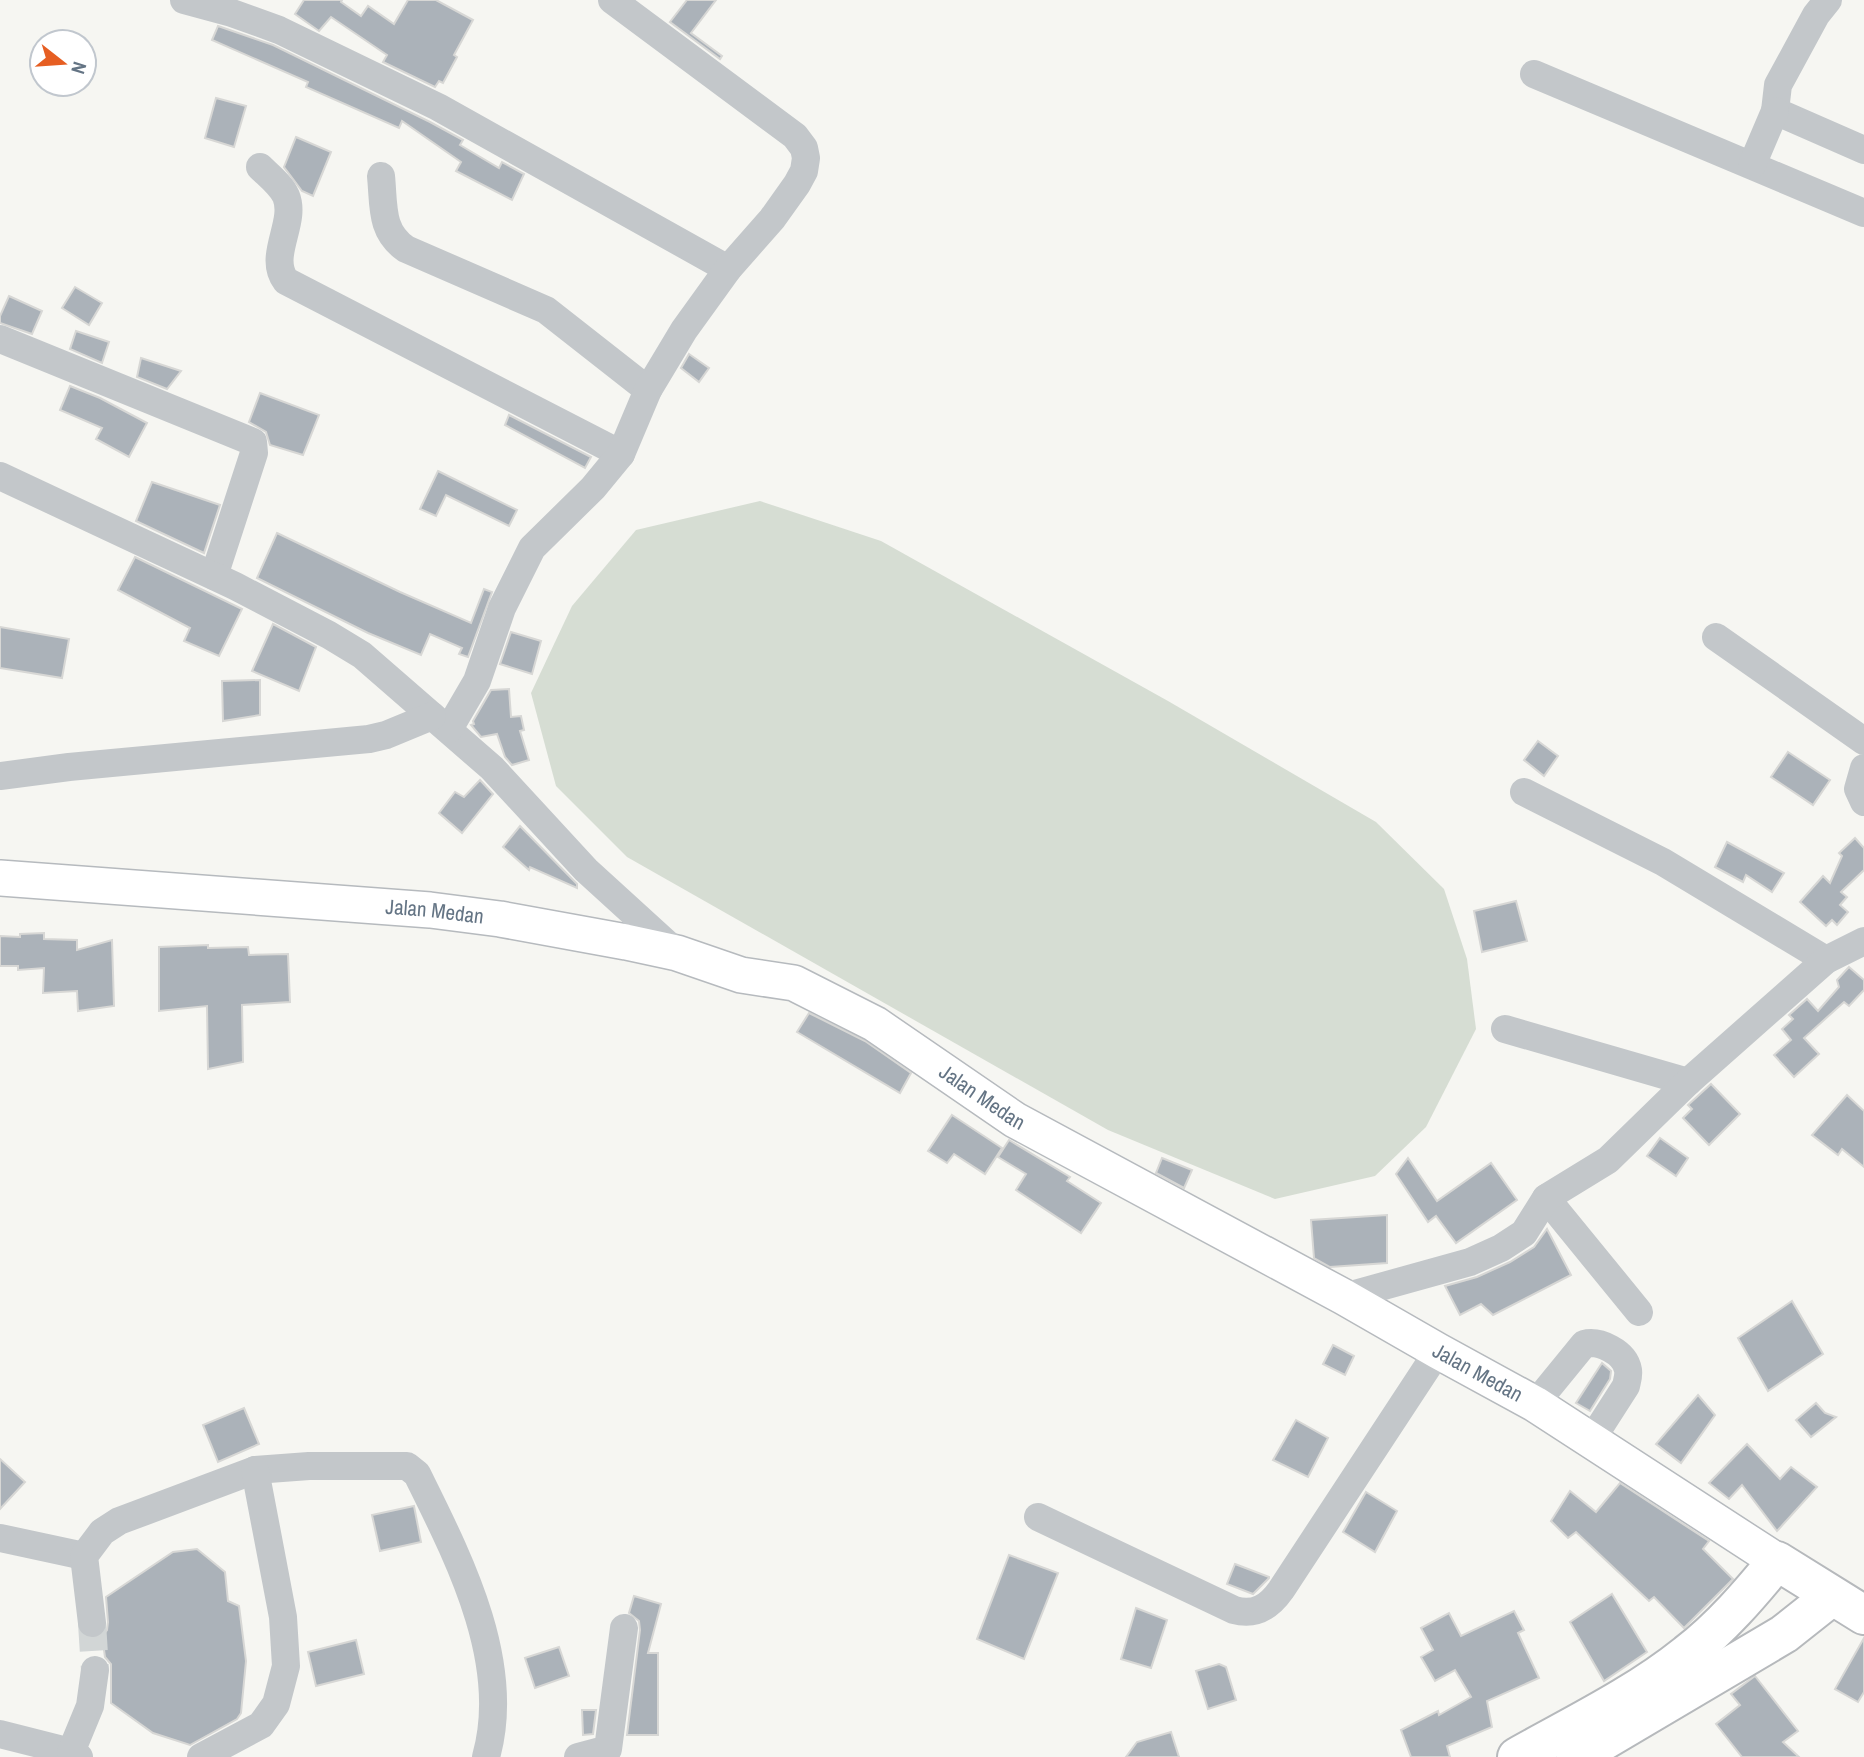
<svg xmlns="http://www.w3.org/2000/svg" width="1864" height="1757" viewBox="0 0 1864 1757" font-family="'Archivo Narrow',sans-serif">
<rect width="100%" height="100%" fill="#f6f6f2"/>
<!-- green -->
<path fill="#d6ddd3" d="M760,501l121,40 287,160 208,121 68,67 23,70 9,70 -50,98 -51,49 -100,23 -167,-69 -481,-273 -71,-71 -25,-93 41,-87 64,-76z"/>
<!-- building -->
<g fill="#abb2b9" stroke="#d7d7d5" stroke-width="2">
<path d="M304,0h38l-1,2 20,14 7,-10 26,18 14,-24h28l37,20 -19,35 3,2 -14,26 -4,-2 -4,6 -52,-25 4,-7 -56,-38 -12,14 -24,-17z"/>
<path d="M687,0h29l-25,33 31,23 -2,3 -50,-37z"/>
<path d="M218,26l55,19 157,77 33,18 -3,5 39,23 3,-6 22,12 -12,26 -56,-29 5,-9 -59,-41 -3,7 -93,-41 2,-5 -96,-42z"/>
<path d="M216,98l30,8 -12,41 -29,-9z"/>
<path d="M296,137l35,15 -18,44 -11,-5 -18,-24z"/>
<path d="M75,287l27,16 -13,22 -27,-17z"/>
<path d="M9,296l33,15 -10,23 -32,-11v-7z"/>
<path d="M76,331l33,11 -7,21 -32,-14z"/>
<path d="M689,354l20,14 -10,14 -18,-14z"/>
<path d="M141,358l40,13 -14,18 -30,-12z"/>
<path d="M70,386l30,12 47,25 -18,34 -33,-18 6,-11 -42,-18z"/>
<path d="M260,393l59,22 -16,40 -33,-10 -4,-13 -17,-10z"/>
<path d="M509,415l82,42 -6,11 -80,-43z"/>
<path d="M438,471l79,39 -8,16 -63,-31 -10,21 -16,-7z"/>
<path d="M152,482l68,23 -16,48 -68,-32z"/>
<path d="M277,533l123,59 71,31 13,-34 8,3 -24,65 -9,-3 3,-6 -32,-14 -9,21 -53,-22 -111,-55z"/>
<path d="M135,557l107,52 -23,47 -35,-15 6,-13 -72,-38z"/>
<path d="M273,624l43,23 -17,44 -47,-20z"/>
<path d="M0,627l69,12 -7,39 -62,-10z"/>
<path d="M511,632l30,9 -9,33 -32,-10z"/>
<path d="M260,680v35l-37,6 -1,-40z"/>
<path d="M509,689l2,28 10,-1 3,14 -4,1 9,29 -17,5 -7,-8 -8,-23 -16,3 -10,-12 3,-1 -1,-3 18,-31z"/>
<path d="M1538,741l20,15 -14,20 -20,-16z"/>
<path d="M1788,752l42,28 -17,25 -42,-28z"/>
<path d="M480,780l13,14 -31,39 -23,-20 16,-21 9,5z"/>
<path d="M520,826l57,58v4l-47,-21 -1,3 -26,-23z"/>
<path d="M1855,838l9,10v22l-23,22 6,5 -7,8 8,7 -11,13 -5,-5 -6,6 -26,-24 23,-26 7,7 12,-27 -3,-3z"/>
<path d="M1727,842l57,31 -12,19 -26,-17 -3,7 -28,-15z"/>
<path d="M1516,901l11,40 -45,11 -8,-41z"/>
<path d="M44,933v6l33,1v10l35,-10 2,66 -36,5 -1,-20 -34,2 1,-25 -26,2v-4h-18v-30l20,1v-3z"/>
<path d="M208,945v3l40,-1 1,8 39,-1 2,48 -48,3 1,57 -35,7 -1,-63 -48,5v-64z"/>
<path d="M1849,967l15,13v10l-15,16 -5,-4 -40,36 15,16 -25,23 -20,-22 17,-15 -9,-11 11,-10 -4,-4 18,-16 11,12 21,-24 -2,-7z"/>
<path d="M809,1013l56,28 46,32 -11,20 -103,-61z"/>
<path d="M1711,1084l29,30 -31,31 -26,-27 9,-9 -4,-4z"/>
<path d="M1847,1095l17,16v56l-22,-18 -4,6 -26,-20z"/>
<path d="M952,1115l50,33 -17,26 -31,-20 -7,9 -19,-12z"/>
<path d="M1660,1138l28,20 -12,18 -29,-20z"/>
<path d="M1009,1140l61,37 -3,4 34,22 -20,30 -65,-43 10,-16 -28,-17z"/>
<path d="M1162,1158l30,12 -8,18 -28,-15z"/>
<path d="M1408,1158l29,43 54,-38 26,37 -61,43 -20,-27 -8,6 -32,-48z"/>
<path d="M1387,1215v48l-57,4 -16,-9 -3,-38z"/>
<path d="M1547,1229l24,46 -78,40 -12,-11 -21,11 -15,-29 32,-9 33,-15 24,-15z"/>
<path d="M1792,1301l31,53 -55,37 -30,-53z"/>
<path d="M1333,1345l21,11 -9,19 -22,-11z"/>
<path d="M1602,1363l9,8 -1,8 -20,32 -14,-8z"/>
<path d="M1698,1395l17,20 -34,48 -25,-19z"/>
<path d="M1816,1403l9,10 11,4 -25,20 -15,-17z"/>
<path d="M244,1408l15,36 -41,18 -15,-37z"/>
<path d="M1296,1420l32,18 -20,39 -35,-17z"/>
<path d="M1747,1444l33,35 11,-12 26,20 -40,44 -35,-46 -13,14 -20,-16z"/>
<path d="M0,1459l25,23 -25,27z"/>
<path d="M1620,1483l89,58 -6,8 30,30 -49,49 -30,-31 -5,4 -73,-69 -8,6 -17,-17 19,-30 26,21z"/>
<path d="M1366,1492l31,19 -22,41 -32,-20z"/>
<path d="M414,1506l7,36 -41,9 -8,-36z"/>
<path d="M197,1549l28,23 3,29 11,5 7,55 -5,52 -4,6 -47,26 -37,-12 -42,-30v-39l-6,-7 -3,-21 5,-6 1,-8 -2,-25 67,-45z"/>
<path d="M1009,1555l49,18 -34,86 -47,-20z"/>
<path d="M1235,1564l34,13v1l-16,16 -26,-10z"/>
<path d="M1612,1594l35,58 -43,29 -34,-59z"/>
<path d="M634,1596l27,8 -13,49h10v82h-31l13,-105 -1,-9 -10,-8z"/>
<path d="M1136,1608l31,12 -16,48 -30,-9z"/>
<path d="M1514,1611l10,19 -6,3 21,45 -52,23 5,26 -45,19 3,11h-39l-10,-27 37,-19 1,4 32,-18 -16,-27 -20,11 -14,-24 12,-7 -12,-22 28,-15 12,23z"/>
<path d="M1864,1638v54l-6,10 -23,-13z"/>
<path d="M356,1640l8,34 -48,12 -8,-34z"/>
<path d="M559,1647l10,29 -34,12 -10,-30z"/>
<path d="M1219,1664l7,3 10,33 -28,9 -12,-38z"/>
<path d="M1755,1676l43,55 -15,11 16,15h-57l-26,-33 24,-19 -9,-11z"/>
<path d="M582,1710h14l-3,24 -10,1z"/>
<path d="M1171,1732l8,25h-53l11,-15z"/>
</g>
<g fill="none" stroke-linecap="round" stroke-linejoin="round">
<!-- minor-tunnel -->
<path stroke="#d2d6d6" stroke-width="28" stroke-dasharray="28 14" stroke-linecap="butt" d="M92,1623l3,47"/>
<defs>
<g id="major">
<path id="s1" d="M0,878l430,32 70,9 126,23 51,11 64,22 53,8 81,41 140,96 329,177 94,54 97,53 242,157"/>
</g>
<g id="highway">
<path d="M1517,1757c57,-32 119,-62 170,-103 34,-26 63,-60 90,-93l87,54"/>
<path d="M1576,1757l208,-123 48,-38"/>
</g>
</defs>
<!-- major casing -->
<use href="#major" stroke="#b6babe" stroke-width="38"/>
<!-- highway casing -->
<use href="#highway" stroke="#b6b9bc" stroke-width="42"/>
<!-- minor -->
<g stroke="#c3c7ca" stroke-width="28">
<path d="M184,0l48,13 47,17 159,77 290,162"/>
<path d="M1828,0l-12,15 -38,70 -3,26 89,39"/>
<path d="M1534,74l330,139"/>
<path d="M1752,165l23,-54"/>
<path d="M260,167c8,8 21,18 26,29 11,27 -19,60 0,85l335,173"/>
<path d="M381,176c3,30 -1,55 25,73l140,61 102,80"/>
<path d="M0,339l253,103 1,11 -40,123"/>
<path d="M0,476l235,110 94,49 33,20 130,113 94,102 90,82"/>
<path d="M1716,637l148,104"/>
<path d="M449,729l28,-48 25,-73 30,-60 61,-60 28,-34 27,-64 36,-60 44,-61 44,-50 25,-35 7,-13 2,-13 -2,-10 -9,-12 -183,-136"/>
<path d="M1864,768l-6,21 6,13"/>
<path d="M0,776l69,-9 300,-28 17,-4 46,-19"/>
<path d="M1524,792l139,70 163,98"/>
<path d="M1505,1029l183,53"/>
<path d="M1546,1198l93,114"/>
<path d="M1344,1297l126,-35 31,-14 23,-15 22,-35 62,-38 80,-78 138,-122 38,-19"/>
<path d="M1535,1404l49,-60c15,-4 41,8 44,26 1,6 -1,11 -2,16l-34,53"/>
<path d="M1038,1517l196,93c21,6 35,-3 47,-20l157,-239"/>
<path d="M0,1538l84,18"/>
<path d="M92,1623l-8,-67 18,-24 17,-11 136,-51 54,-4h98l10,8c41,83 96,188 69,283"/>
<path d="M0,1734l71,18"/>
<path d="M79,1757l-8,-5 19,-46 5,-36"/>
<path d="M201,1757l60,-32 15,-21 10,-38 -3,-49 -28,-147"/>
<path d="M578,1757l30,-8 16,-121"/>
</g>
<!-- major -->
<use href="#major" stroke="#fff" stroke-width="35"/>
<!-- highway -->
<use href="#highway" stroke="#fff" stroke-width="38"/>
</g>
<g text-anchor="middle" stroke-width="7" stroke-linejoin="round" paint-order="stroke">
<!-- street labels -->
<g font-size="21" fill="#647484" stroke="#fff">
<text dy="7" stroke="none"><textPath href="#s1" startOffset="436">Jalan Medan</textPath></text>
<text dy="7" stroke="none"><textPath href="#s1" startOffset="1024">Jalan Medan</textPath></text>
<text dy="7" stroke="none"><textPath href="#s1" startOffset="1591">Jalan Medan</textPath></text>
</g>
</g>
<!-- north arrow -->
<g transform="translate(63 63) rotate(107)"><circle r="33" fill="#ffffff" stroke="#c1c7ce" stroke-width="2"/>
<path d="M0-5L12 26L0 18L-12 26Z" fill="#e65e22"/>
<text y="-10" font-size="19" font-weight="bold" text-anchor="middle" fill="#647484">N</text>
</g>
</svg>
